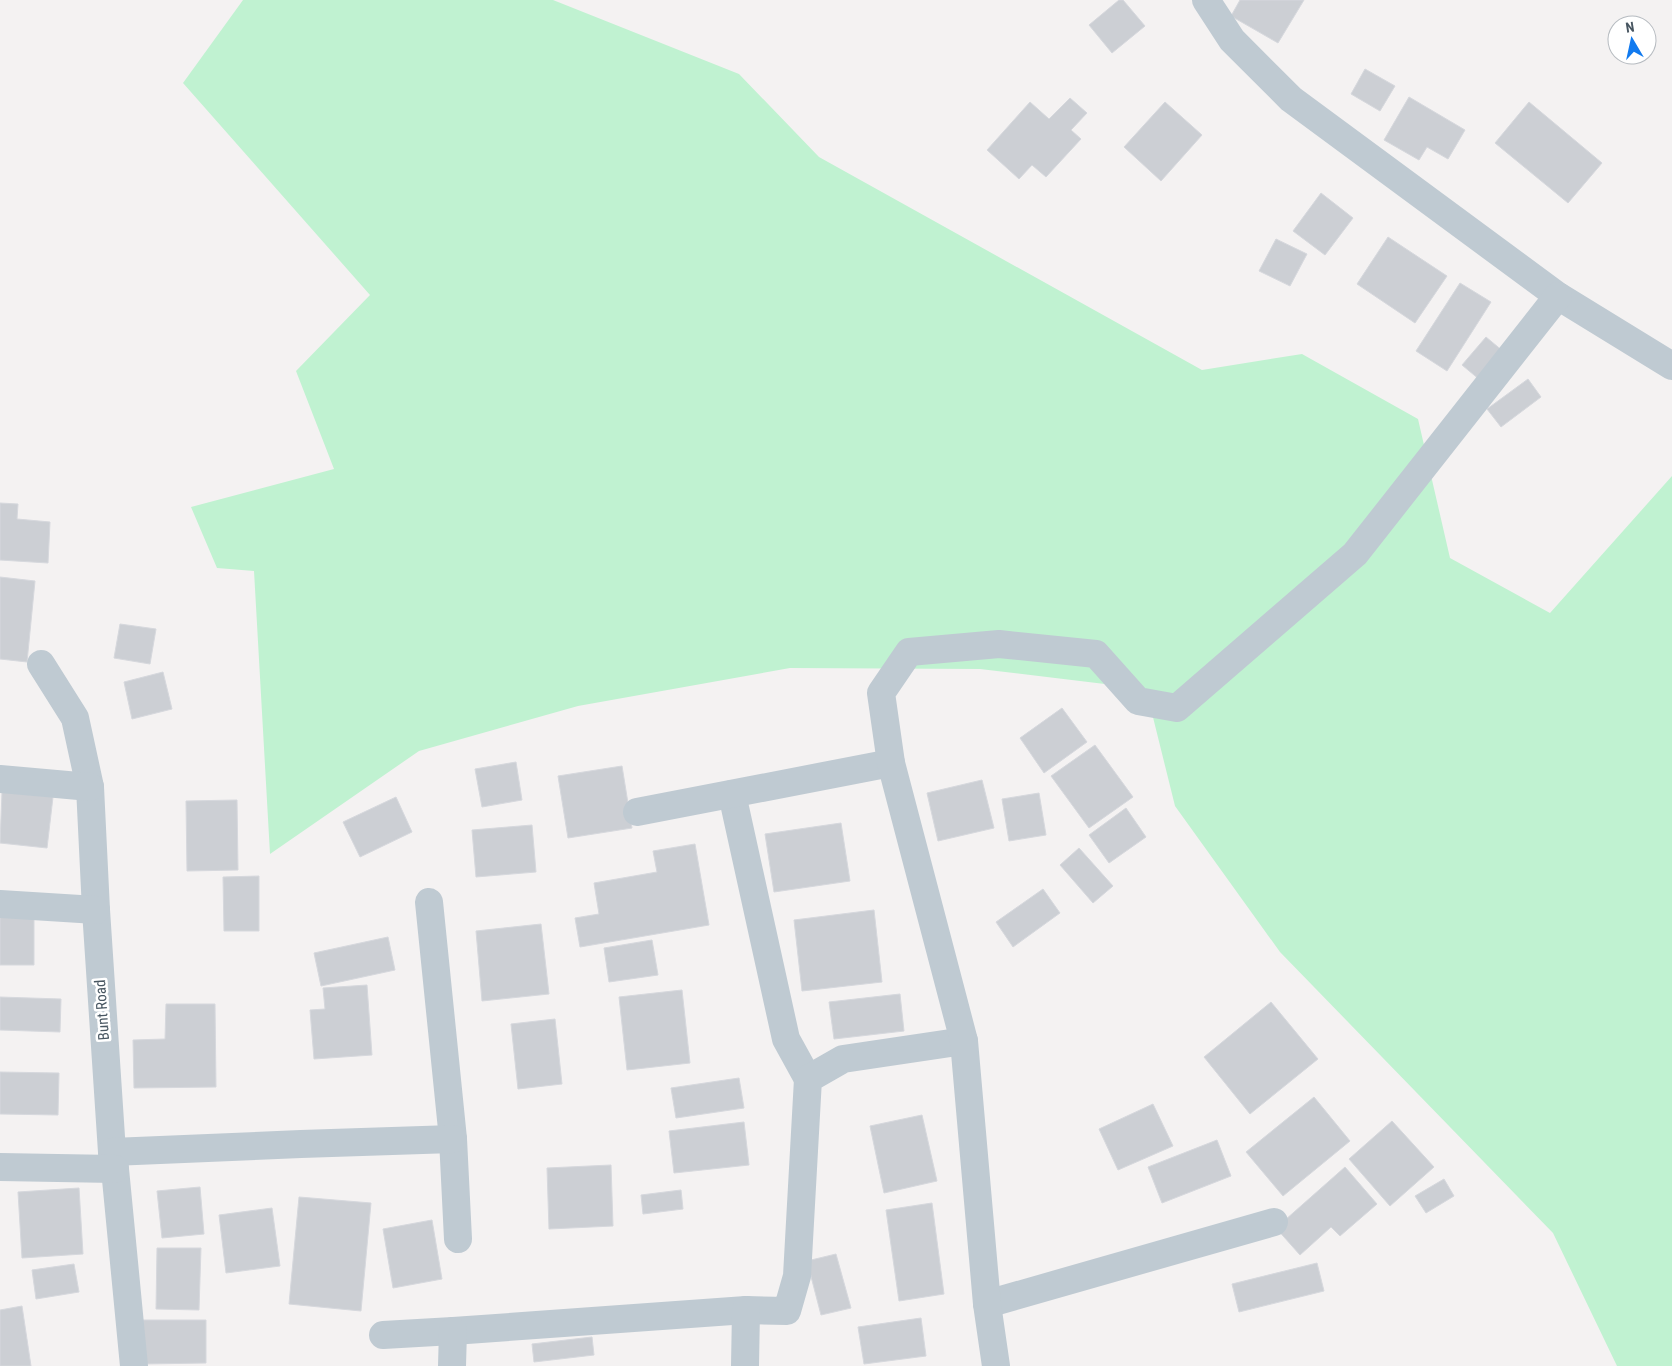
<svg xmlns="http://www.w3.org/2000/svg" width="1672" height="1366" viewBox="0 0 1672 1366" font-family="'Roboto Condensed',sans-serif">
<rect width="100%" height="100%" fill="#f4f2f2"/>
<!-- green -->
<path fill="#c0f2d1" d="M243,0h310l186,74 80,83 383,213 100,-16 116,65 32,139 100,55 122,-137v890h-55l-64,-133 -273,-281 -105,-146 -29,-117 -166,-20 -190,-1 -212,38 -159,45 -149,103 -16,-283 -37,-3 -26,-61 143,-38 -38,-98 74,-76 -187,-212z"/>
<!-- building -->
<g fill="#cccfd4" stroke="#d6d8dd">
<path d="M1119,0h4l22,26 -33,27 -23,-28z"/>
<path d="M1240,0h64l-26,43 -47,-27z"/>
<path d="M1365,69l30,17 -15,25 -29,-17z"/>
<path d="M1409,97l56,33 -17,29 -21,-12 -8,13 -35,-20z"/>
<path d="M1070,98l17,15 -16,17 10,9 -35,38 -14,-12 -13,14 -32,-29 43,-48 19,17z"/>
<path d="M1165,102l37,33 -41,46 -37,-34z"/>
<path d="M1529,102l73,61 -34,40 -73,-60z"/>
<path d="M1321,193l32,25 -28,37 -32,-24z"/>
<path d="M1388,237l59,39 -32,47 -58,-39z"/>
<path d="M1276,239l31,15 -17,32 -31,-15z"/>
<path d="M1460,283l31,19 -44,69 -31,-20z"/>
<path d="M1486,337l18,15 -24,28 -18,-15z"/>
<path d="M1528,379l13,18 -40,30 -14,-18z"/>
<path d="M0,503l18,1 -1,15 33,3 -2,41 -48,-3z"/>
<path d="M0,577l35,4 -8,81 -27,-3z"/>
<path d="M120,624l36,5 -6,35 -36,-6z"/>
<path d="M163,672l9,37 -40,10 -8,-37z"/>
<path d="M1062,708l25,34 -43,31 -24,-35z"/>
<path d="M1095,745l38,52 -44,31 -38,-52z"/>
<path d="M516,762l6,38 -40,7 -7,-38z"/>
<path d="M622,766l10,62 -64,10 -10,-62z"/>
<path d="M982,780l12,48 -56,13 -11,-48z"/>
<path d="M2,792l51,5 -6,51 -47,-5z"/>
<path d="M1039,793l7,42 -37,6 -7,-42z"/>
<path d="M396,797l16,35 -52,25 -17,-35z"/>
<path d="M237,800l1,70 -51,1 -1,-70z"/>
<path d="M1126,808l20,29 -37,26 -20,-28z"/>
<path d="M841,823l9,58 -76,11 -9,-58z"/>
<path d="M532,825l4,47 -60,5 -4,-47z"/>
<path d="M695,844l14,81 -129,22 -5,-29 24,-4 -5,-31 63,-11 -4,-21z"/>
<path d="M1079,848l34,38 -20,17 -33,-38z"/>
<path d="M259,876v55h-35l-1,-54z"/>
<path d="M1043,889l17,24 -47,34 -17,-25z"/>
<path d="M874,910l8,72 -80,9 -8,-71z"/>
<path d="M34,914v51h-34v-50z"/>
<path d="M541,924l8,70 -67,7 -6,-70z"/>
<path d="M388,937l7,33 -74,16 -7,-33z"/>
<path d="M652,940l6,35 -49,7 -5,-34z"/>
<path d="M367,985l5,70 -58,4 -4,-49 15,-1 -2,-21z"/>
<path d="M682,990l8,73 -63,7 -8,-73z"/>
<path d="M900,994l4,37 -70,8 -5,-37z"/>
<path d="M0,997l61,2 -1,33 -60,-2z"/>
<path d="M1271,1002l47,57 -68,55 -46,-57z"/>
<path d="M166,1004h49l1,83 -82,1 -1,-48 32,-1z"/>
<path d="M555,1019l7,65 -44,5 -7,-65z"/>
<path d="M0,1072l59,1 -1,42 -58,-1z"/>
<path d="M739,1078l5,30 -68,10 -5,-30z"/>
<path d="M1314,1097l36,44 -67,55 -37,-44z"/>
<path d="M1153,1104l20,42 -55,24 -19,-41z"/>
<path d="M922,1115l15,66 -53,12 -14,-67z"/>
<path d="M1392,1121l42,46 -44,39 -41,-47z"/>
<path d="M744,1122l5,43 -75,8 -5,-42z"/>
<path d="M1217,1140l14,36 -69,27 -14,-36z"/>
<path d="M611,1165l2,61 -64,3 -2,-61z"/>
<path d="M1345,1167l32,37 -37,32 -9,-9 -31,28 -24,-27z"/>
<path d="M1444,1179l10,17 -28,17 -11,-17z"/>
<path d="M200,1187l4,47 -42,4 -5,-47z"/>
<path d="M79,1188l4,66 -61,4 -4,-66z"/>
<path d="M681,1190l2,19 -40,5 -2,-19z"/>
<path d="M299,1197l72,6 -10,108 -72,-7z"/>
<path d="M932,1203l12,91 -45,7 -13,-91z"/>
<path d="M272,1208l8,58 -54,7 -7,-58z"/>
<path d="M432,1220l10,59 -49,9 -10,-59z"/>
<path d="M157,1248h44l-2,62 -43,-1z"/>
<path d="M836,1254l15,54 -30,7 -14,-54z"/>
<path d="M1317,1263l7,28 -85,21 -7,-28z"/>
<path d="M74,1264l5,28 -43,7 -4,-29z"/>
<path d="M22,1306l9,60h-31v-56z"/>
<path d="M921,1318l5,38 -62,8 -6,-37z"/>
<path d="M143,1320h63v43l-63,1z"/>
<path d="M592,1337l2,18 -60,7 -2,-18z"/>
</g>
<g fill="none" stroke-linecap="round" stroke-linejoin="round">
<!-- minor -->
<g stroke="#bfcad2" stroke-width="28">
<path d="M1206,0l26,40 59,59 267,197 114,70"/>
<path d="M41,664l34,54 15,69 6,123 16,242 3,17 19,197"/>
<path d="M0,779l90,8"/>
<path d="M732,794l54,245 22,40"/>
<path d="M637,812l254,-49"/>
<path d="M429,902l24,237 5,100"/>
<path d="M0,904l96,6"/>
<path d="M112,1152l189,-8 152,-5"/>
<path d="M0,1167l115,2"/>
<path d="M987,1304l287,-82"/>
<path d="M383,1335l70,-4 293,-21 41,1 10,-35 11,-197 35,-20 121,-18"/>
<path d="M452,1366l1,-35"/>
<path d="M745,1366l1,-56"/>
<path d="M996,1366l-9,-62 -23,-263 -73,-278 -10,-70 28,-41 90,-8 97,10 42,47 39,7 178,-154 203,-258"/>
</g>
</g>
<g text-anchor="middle" stroke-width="5" stroke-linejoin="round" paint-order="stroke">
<!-- street labels -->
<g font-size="15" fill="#485661" stroke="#fff">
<text transform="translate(102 1010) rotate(-94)" y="5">Bunt Road</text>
</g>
</g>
<!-- north arrow -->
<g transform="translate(1632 40) rotate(351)"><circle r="24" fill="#ffffff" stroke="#b6bbc0"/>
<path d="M0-4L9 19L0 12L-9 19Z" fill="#117aef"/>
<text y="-8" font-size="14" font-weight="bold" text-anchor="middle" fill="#485661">N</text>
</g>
</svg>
